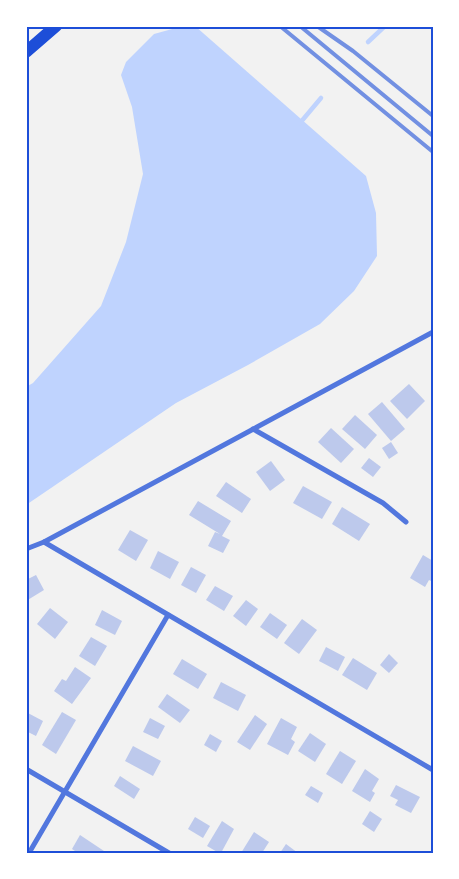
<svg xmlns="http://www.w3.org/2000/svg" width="459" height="879" viewBox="0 0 459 879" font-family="'Nunito Sans',sans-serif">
<rect width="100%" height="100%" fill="#f2f2f2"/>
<!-- water -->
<path fill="#bfd3fe" d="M183,26h12l171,150 10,37 1,43 -23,35 -34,33 -72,41 -72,38 -150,102v-118l7,-4 68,-77 25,-64 17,-68 -11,-67 -11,-32 5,-13 28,-28z"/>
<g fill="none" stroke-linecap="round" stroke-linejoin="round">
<!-- stream -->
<g stroke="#bfd3fe" stroke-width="4.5">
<path d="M368,42l17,-16"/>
<path d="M300,123l21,-25"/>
</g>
</g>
<!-- building -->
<g fill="#bdc9ec">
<path d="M409,384l16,17 -18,18 -17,-18z"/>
<path d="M382,402l23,27 -14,12 -23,-27z"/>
<path d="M355,415l22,20 -12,14 -23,-20z"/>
<path d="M331,428l23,21 -13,14 -23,-21z"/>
<path d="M391,442l7,11 -9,6 -7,-11z"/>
<path d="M369,458l12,9 -8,10 -12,-9z"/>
<path d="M271,461l14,19 -15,11 -14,-19z"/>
<path d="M226,482l25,17 -9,14 -26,-17z"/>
<path d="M303,486l29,16 -10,17 -29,-16z"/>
<path d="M198,501l33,20 -9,15 8,4 -7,13 -15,-7 7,-14 5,2 -31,-19z"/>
<path d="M342,507l28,17 -11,17 -27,-17z"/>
<path d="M130,530l18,10 -12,21 -18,-11z"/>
<path d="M158,551l21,11 -9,17 -20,-11z"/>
<path d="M423,555l10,6v21l-4,-2 -4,7 -15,-9z"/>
<path d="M191,567l15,8 -10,18 -15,-8z"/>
<path d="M36,575l8,15 -18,11v-21z"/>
<path d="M215,586l18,10 -9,15 -18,-11z"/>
<path d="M246,600l12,9 -12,17 -13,-10z"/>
<path d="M50,608l18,14 -13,17 -18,-15z"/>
<path d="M102,610l20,11 -7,14 -20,-10z"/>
<path d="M270,613l17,12 -10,14 -17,-12z"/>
<path d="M302,619l15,11 -18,24 -15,-11z"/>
<path d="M91,637l16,9 -12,20 -16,-10z"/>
<path d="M326,647l19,10 -7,14 -19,-10z"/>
<path d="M389,654l9,9 -9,10 -9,-8z"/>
<path d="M353,658l24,15 -10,17 -25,-15z"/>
<path d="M182,659l25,15 -9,15 -25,-15z"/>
<path d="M75,667l16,11 -19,26 -18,-13 8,-12 4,2z"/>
<path d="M221,682l25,13 -8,16 -25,-13z"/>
<path d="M167,694l23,16 -10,13 -22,-16z"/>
<path d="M26,712l17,9 -7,15 -10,-5z"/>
<path d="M62,712l14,8 -20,34 -14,-9z"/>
<path d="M255,715l12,9 -17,26 -13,-8z"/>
<path d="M150,718l15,8 -7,13 -15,-7z"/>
<path d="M281,718l16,9 -6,12 4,3 -7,13 -21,-11z"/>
<path d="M310,733l16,11 -11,18 -17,-11z"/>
<path d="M210,734l12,7 -6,11 -12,-7z"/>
<path d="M133,746l28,15 -8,15 -28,-15z"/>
<path d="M340,751l16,10 -14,23 -16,-10z"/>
<path d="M365,769l14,10 -7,12 3,2 -5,9 -18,-11z"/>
<path d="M120,776l20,13 -6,10 -20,-13z"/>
<path d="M396,785l24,12 -9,16 -16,-8 3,-5 -8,-4z"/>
<path d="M311,786l12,7 -5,10 -13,-8z"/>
<path d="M370,811l12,8 -8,13 -12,-8z"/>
<path d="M195,817l15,9 -7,12 -15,-9z"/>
<path d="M222,821l12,8 -13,24h-2l-12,-7z"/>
<path d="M254,832l15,10 -7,11h-21z"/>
<path d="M80,835l27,18h-29l-6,-4z"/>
<path d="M286,844l12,9h-18z"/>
</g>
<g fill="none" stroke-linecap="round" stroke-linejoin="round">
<!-- minor -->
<g stroke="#5277de" stroke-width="5">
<path d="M253,429l130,74 23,19"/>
<path d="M44,542l389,228"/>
<path d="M26,549l18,-7 389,-210"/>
<path d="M26,769l143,84"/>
<path d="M29,853l139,-238"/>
</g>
<!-- motorway -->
<path stroke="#1d4ed8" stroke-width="12" d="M26,52l30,-26"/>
<!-- rail -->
<g stroke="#7290e2" stroke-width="4">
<path d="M280,26l153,126"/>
<path d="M300,26l133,110"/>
<path d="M317,26l36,25 80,65"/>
</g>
</g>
<!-- border -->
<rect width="459" height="879" fill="none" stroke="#ffffff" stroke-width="55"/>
<rect x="28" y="28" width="404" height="824" fill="none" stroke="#1d4ed8" stroke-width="2"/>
</svg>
